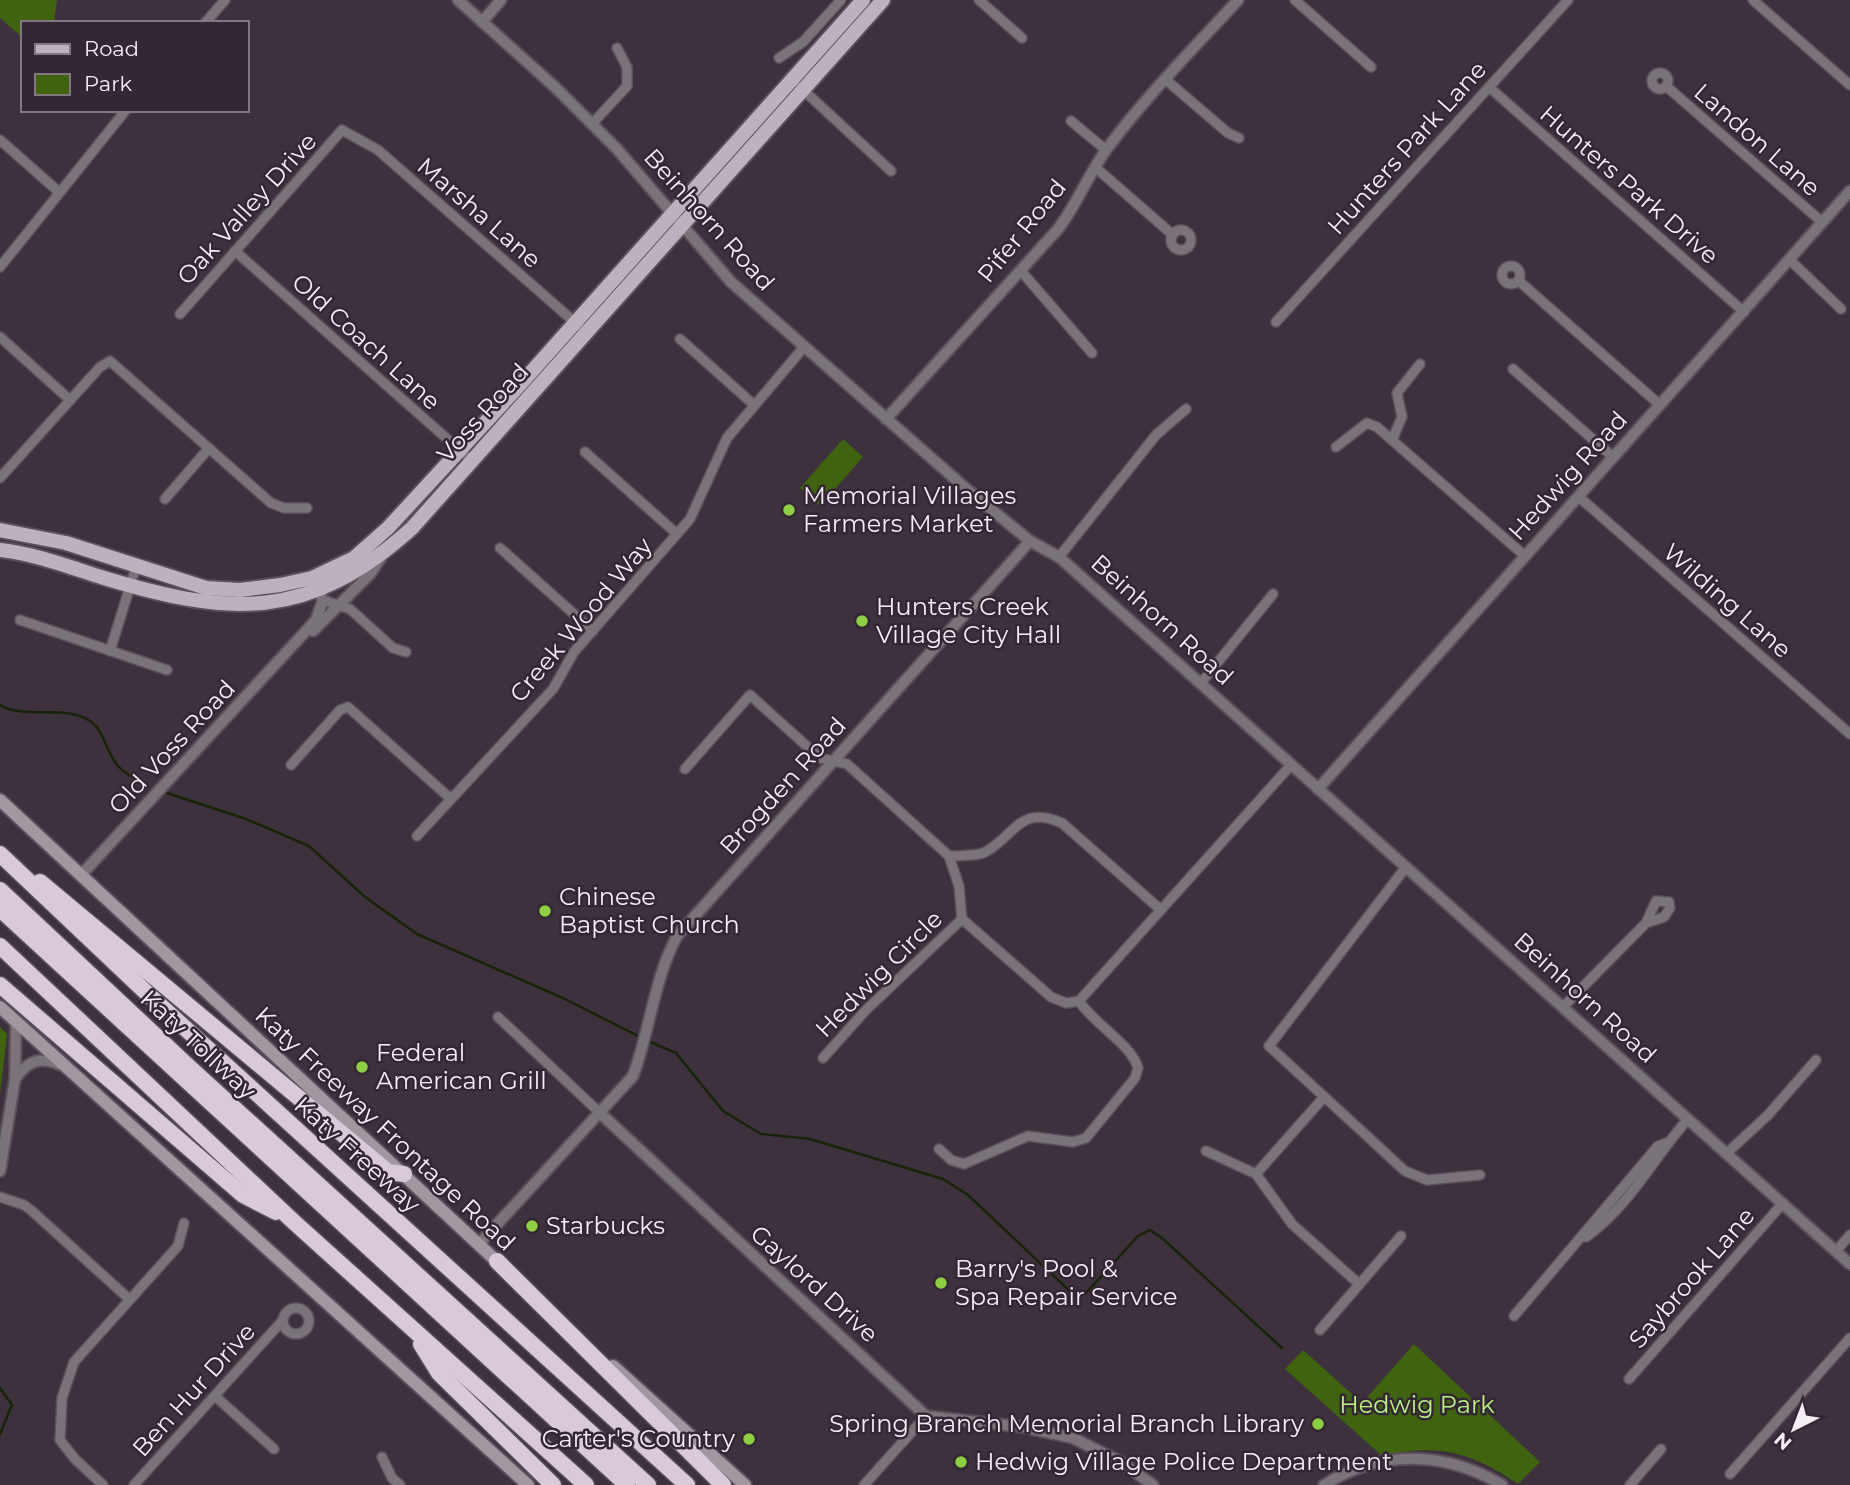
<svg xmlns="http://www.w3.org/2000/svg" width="1850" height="1485" viewBox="0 0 1850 1485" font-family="Montserrat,sans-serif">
<rect width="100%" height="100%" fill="#3d313d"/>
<!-- green -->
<g fill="#3f630e">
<path d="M0,0h57l-3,23h-31v15l-23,-20z"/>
<path d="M843,439l20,18 -43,49 -20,-18z"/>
<path d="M0,1027l7,7 -7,60z"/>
<path d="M1414,1344l126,118 -22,22c-46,-32 -81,-41 -136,-28l-97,-87 18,-19 59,53z"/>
</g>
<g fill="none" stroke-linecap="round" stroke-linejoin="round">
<!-- stream -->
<g stroke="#172409" stroke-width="2.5">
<path d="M0,705c26,15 64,-1 90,16 15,10 16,33 29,46 7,8 19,13 28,18"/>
<path d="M167,793l79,26 63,27 56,51 52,37 148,65 77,39"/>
<path d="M648,1041l28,12 47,58 38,23 49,5 133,40 25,16 107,101 11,-3 52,-57 12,-6 12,8 120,110"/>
<path d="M0,1388l12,17 -12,29"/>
</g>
<defs>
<g id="minor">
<path d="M979,0l43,38"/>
<path d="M1295,0l76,67"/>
<path d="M1753,0l97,85"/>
<path d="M205,23l20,-23"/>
<path d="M779,58l24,-16 38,-42"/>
<circle cx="1660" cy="81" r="8"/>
<path d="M1165,79l63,54 11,5"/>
<path d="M1666,86l156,136"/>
<path d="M800,87l91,84"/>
<path d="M1489,87l255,225"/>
<path d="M1071,121l35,29"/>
<path d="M592,124l35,-38v-19l-10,-19"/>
<path d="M0,140l59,52"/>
<path d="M1095,167l78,68"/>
<circle cx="1181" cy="240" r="10"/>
<path d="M235,251l236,209"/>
<path d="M1790,260l51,49"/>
<circle cx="1511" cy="275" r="9"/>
<path d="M0,267l126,-157"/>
<path d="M1021,271l71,82"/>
<path d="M1519,281l141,124"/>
<path d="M180,314l162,-184 36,20 201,176"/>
<path d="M1276,322l292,-322"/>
<path d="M0,337l70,63"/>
<path d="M680,339l73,65"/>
<path d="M1513,369l100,88"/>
<path d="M1392,440l10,-23 -5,-24 23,-29"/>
<path d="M1336,447l31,-24 10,4 148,129"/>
<path d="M585,452l92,82"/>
<path d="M0,478l100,-111 10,-6 161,142 13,5h23"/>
<path d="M1579,497l271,237"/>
<path d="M165,499l44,-51"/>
<path d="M500,548l93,83"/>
<path d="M1059,557l97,-122 30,-26"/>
<path d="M323,600l27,9 43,39 13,4"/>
<path d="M20,620l147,50"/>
<path d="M110,651l26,-84"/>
<path d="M1201,683l72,-89"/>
<path d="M291,765l49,-55 8,-3 103,92"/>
<path d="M685,769l65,-74 70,63 27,6 102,92c11,-1 29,1 38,-5 30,-18 33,-46 75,-28l99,87"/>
<path d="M417,836l136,-147 21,-37 116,-133 37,-81 77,-91"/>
<path d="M949,856l10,30 3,33 89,78 15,6 13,-2 212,-236"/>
<path d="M1406,867l-137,179 136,125 22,9 53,-5"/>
<path d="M1563,1007l83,-84 18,-6 6,-9 -1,-6 -13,-1 -10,22"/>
<path d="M498,1017l101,95"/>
<path d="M823,1058l42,-47 97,-92"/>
<path d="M939,1149l12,11 13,4 64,-28 45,6 13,-4 49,-60 3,-10c-6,-23 -45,-45 -59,-67"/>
<path d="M1206,1151l50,23 36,50 67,60"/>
<path d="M1727,1153l41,-38 48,-55"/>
<path d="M1256,1174l68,-77"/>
<path d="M0,1197l24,8 8,6 96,87"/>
<path d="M1586,1237c43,-30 68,-80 102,-118"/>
<path d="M1836,1251l14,-16"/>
<circle cx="296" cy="1321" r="13"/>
<path d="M1514,1316l144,-170 8,-3"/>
<path d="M1320,1330l81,-94"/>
<path d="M1629,1379l154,-176"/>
<path d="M215,1396l59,53"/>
<path d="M382,1457l10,21 8,7"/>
<path d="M1730,1474l120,-136"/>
<path d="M103,1485l-28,-26 -15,-19 2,-42 12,-36 104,-116 6,-23"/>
<path d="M134,1485l149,-165"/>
<path d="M864,1485l62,-69"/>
<path d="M1630,1485l31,-36"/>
</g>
<g id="tertiary">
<path d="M458,0l98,88 61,61 114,133 239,210 60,49 29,16 791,707"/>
<path d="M482,22l19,-22"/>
<path d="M886,419l172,-190c20,-26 31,-57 51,-83 39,-52 85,-98 129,-146"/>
<path d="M313,631l57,-57 12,-18"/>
<path d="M1318,789l532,-598"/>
<path d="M82,874l234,-254 7,-20 -8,-16"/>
<path d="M15,1079c13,-19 26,-23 46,-14"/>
<path d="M599,1112l327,304 97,11 50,11 48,24 32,23"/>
<path d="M0,1171l15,-92 1,-56"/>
<path d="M479,1244l154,-168c17,-46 21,-97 44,-140l353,-395"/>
<path d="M1324,1485c57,-36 121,-34 178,0"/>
</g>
<g id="secondary">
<path d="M0,800l503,467"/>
<path d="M0,1007l528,478"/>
<path d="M613,1366l132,119"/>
</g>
<g id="primary">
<path d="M0,530l66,13 140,45 34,2 40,-5 32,-7 42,-20 34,-30 129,-140 346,-388"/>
<path d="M0,550c36,4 69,17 104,28 126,38 204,44 308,-50l471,-528"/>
</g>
<g id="motorway">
<path d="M0,854l152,144 535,487"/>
<path d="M40,882l348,290 16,2"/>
<path d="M0,890l189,177 459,418"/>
<path d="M0,909l627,576"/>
<path d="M0,946l295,277 291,262"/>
<path d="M0,985l243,210 33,17"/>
<path d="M497,1261l226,224"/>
<path d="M421,1344l18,29 114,112"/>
</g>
</defs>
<!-- minor casing -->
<use href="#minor" stroke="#5a4f5a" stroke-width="12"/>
<!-- tertiary casing -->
<use href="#tertiary" stroke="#5a4f5a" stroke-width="14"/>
<!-- secondary casing -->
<use href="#secondary" stroke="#5a4f5a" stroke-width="16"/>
<!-- primary casing -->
<use href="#primary" stroke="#5a4f5a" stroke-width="18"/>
<!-- motorway casing -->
<use href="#motorway" stroke="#5a4f5a" stroke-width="19"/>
<!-- minor -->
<use href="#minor" stroke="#7a747a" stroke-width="9"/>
<!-- tertiary -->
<use href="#tertiary" stroke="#7a747a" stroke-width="10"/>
<!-- secondary -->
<use href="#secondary" stroke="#a097a0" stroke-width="12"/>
<!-- primary -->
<use href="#primary" stroke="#beb1be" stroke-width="14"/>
<!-- motorway -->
<use href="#motorway" stroke="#d8cad9" stroke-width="16"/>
</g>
<!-- markers -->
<g fill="#8dce44" stroke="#332733" stroke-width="2.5">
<circle cx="789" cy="510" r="7"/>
<circle cx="862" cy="621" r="7"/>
<circle cx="545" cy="911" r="7"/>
<circle cx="362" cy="1067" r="7"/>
<circle cx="532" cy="1226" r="7"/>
<circle cx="941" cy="1283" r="7"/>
<circle cx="1318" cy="1424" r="7"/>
<circle cx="749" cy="1439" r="7"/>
<circle cx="961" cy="1462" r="7"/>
</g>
<g text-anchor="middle" stroke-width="5" stroke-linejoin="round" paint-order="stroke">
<!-- street labels -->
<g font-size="24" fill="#f5edf5" stroke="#332733">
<text transform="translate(1757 140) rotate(41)" y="8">Landon Lane</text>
<text transform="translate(1407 148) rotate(-48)" y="8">Hunters Park Lane</text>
<text transform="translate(1629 185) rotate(41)" y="8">Hunters Park Drive</text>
<text transform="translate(247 209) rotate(-48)" y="8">Oak Valley Drive</text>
<text transform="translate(479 213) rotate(41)" y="8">Marsha Lane</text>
<text transform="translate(709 220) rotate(48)" y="8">Beinhorn Road</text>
<text transform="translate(1022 231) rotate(-51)" y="8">Pifer Road</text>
<text transform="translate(366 342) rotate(42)" y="8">Old Coach Lane</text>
<text transform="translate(483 413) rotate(-48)" y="8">Voss Road</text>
<text transform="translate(1568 476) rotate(-48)" y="8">Hedwig Road</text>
<text transform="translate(1727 601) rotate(41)" y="8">Wilding Lane</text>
<text transform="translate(581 620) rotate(-50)" y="8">Creek Wood Way</text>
<text transform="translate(1162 620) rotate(42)" y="8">Beinhorn Road</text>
<text transform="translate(172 747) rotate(-47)" y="8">Old Voss Road</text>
<text transform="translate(783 786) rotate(-48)" y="8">Brogden Road</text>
<text transform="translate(879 974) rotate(-45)" y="8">Hedwig Circle</text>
<text transform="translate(1585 998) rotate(42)" y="8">Beinhorn Road</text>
<text transform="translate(198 1045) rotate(43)" y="8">Katy Tollway</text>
<text transform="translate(385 1129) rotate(43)" y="8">Katy Freeway Frontage Road</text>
<text transform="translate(357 1155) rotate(42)" y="8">Katy Freeway</text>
<text transform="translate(1692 1278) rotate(-49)" y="8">Saybrook Lane</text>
<text transform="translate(814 1284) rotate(42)" y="8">Gaylord Drive</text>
<text transform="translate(194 1390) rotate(-48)" y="8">Ben Hur Drive</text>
</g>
<!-- poi labels -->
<g font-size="24" fill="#f5edf5" stroke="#332733" text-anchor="start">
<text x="803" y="504">Memorial Villages<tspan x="803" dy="28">Farmers Market</tspan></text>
<text x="876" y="615">Hunters Creek<tspan x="876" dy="28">Village City Hall</tspan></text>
<text x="559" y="905">Chinese<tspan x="559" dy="28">Baptist Church</tspan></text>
<text x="376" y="1061">Federal<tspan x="376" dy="28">American Grill</tspan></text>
<text x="546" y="1234">Starbucks</text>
<text x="955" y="1277">Barry's Pool &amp;<tspan x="955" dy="28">Spa Repair Service</tspan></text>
<text x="1304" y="1432" text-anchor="end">Spring Branch Memorial Branch Library</text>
<text x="735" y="1447" text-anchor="end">Carter's Country</text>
<text x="975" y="1470">Hedwig Village Police Department</text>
</g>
<!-- park labels -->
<g font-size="24" fill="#b8f083" stroke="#332733">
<text x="1417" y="1413">Hedwig Park</text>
</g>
</g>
<!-- legend -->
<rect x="21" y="21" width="228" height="91" fill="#332733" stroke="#817681" stroke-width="2"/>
<rect x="35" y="44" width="35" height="10" fill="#beb1be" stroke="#817681" stroke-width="2"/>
<text x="84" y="56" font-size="21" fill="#f5edf5">Road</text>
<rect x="35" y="74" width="35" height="21" fill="#3f630e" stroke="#817681" stroke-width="2"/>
<text x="84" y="91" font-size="21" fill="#f5edf5">Park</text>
<!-- north arrow -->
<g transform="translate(1794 1429) rotate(222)" stroke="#332733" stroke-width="5" paint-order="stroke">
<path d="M0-5L12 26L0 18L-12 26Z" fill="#f5edf5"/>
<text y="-10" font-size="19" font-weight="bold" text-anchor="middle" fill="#f5edf5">N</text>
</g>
</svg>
